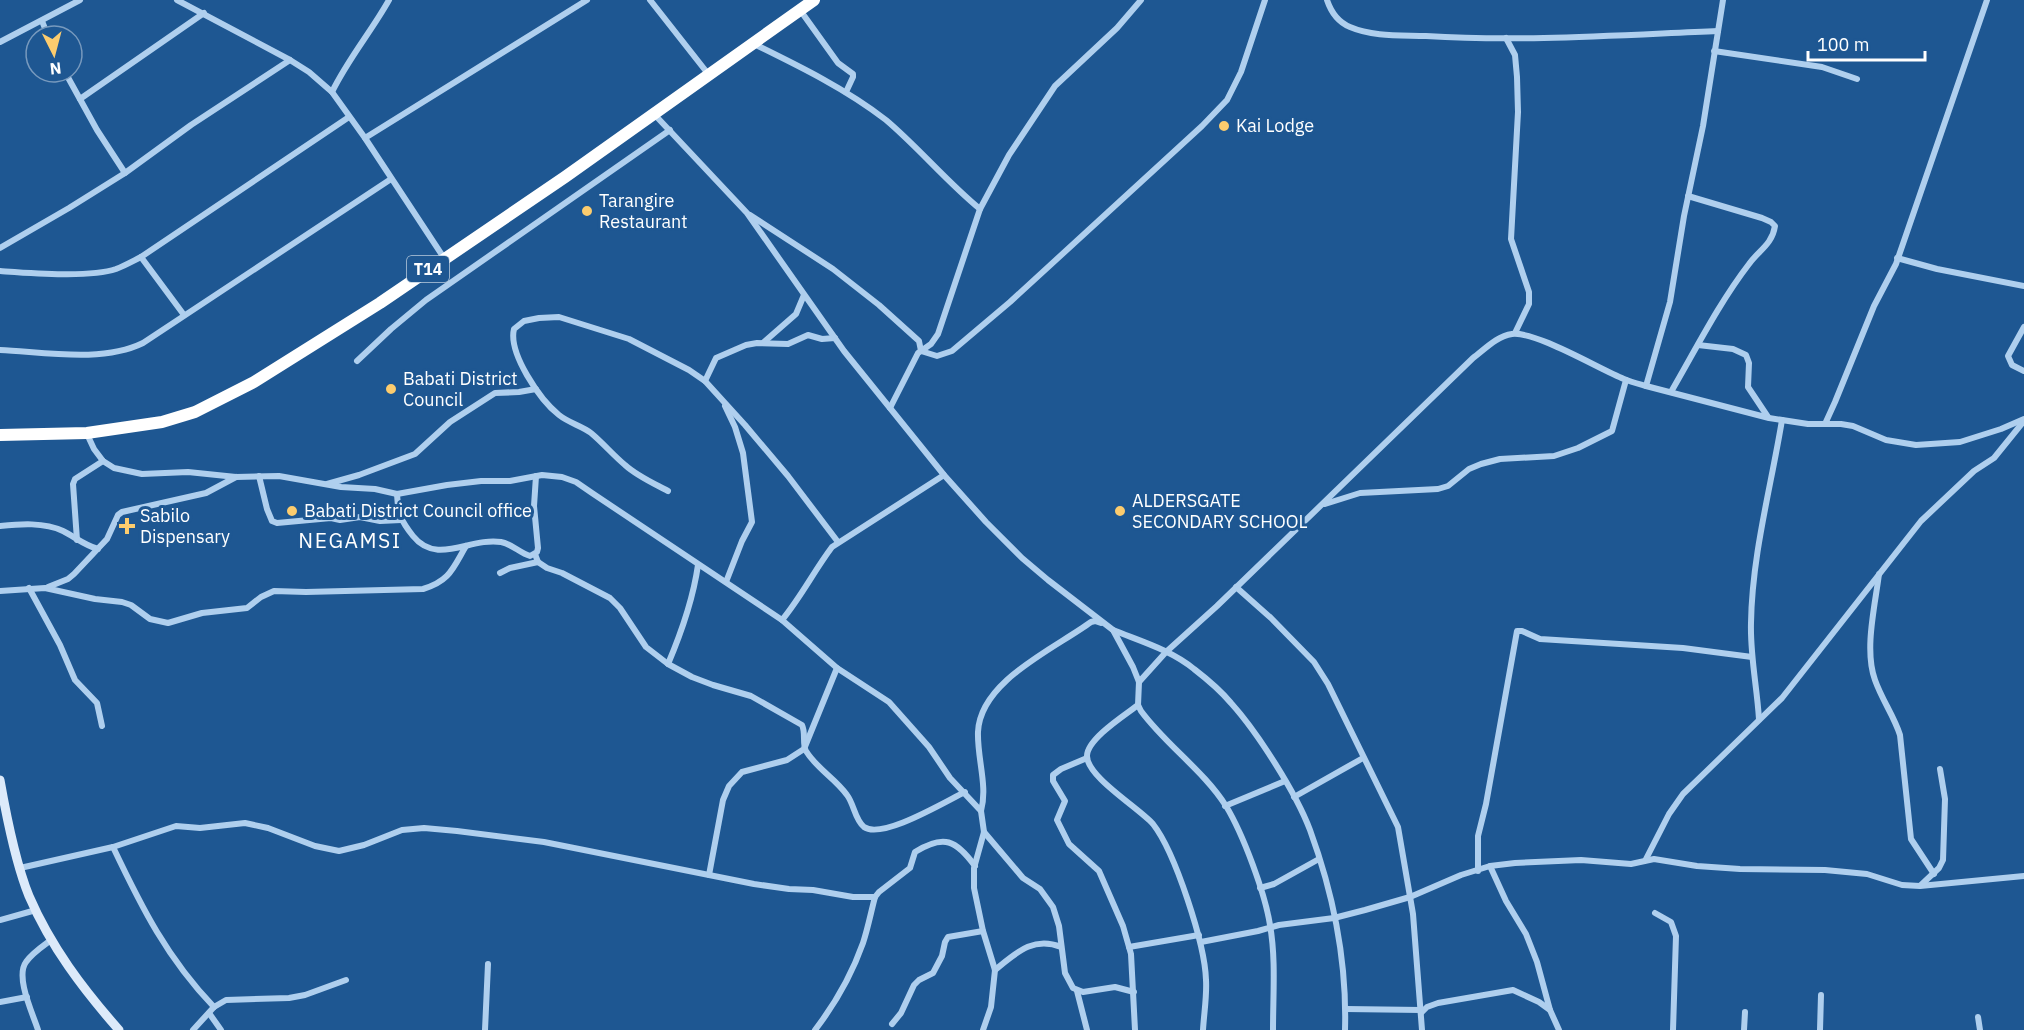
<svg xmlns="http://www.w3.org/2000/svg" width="2024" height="1030" viewBox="0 0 2024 1030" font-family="'IBM Plex Sans',sans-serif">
<rect width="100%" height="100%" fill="#1e5792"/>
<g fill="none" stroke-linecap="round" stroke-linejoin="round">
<!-- street -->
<g stroke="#afcfee" stroke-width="6">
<path d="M177,0l113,60 19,12 23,20 33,46 79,120"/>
<path d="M650,0l59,75"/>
<path d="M1327,0c4,12 11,22 23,27 23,10 52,8 76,9 97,6 194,-1 292,-5"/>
<path d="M800,10l38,53 15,11v3l-7,15"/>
<path d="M42,21l6,15"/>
<path d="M1506,38l9,17 2,22 1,35 -7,127 18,53v12l-14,29"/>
<path d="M0,42l80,-42"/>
<path d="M754,44c45,22 92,45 132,76 33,28 61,62 94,89"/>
<path d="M1714,51l108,16 35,12"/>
<path d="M65,72l32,58 28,43"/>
<path d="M332,92c16,-33 39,-60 57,-92"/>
<path d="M80,99l124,-86"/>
<path d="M654,114l93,99 97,138 100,124 42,47 36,36 26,22 65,50 20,37 6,15 -1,23 3,6c25,34 63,60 85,95 17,28 39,87 44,119 6,34 3,70 3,105"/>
<path d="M365,138l222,-138"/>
<path d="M750,215l83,54 46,36 40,36 2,10 10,-7 7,-10 42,-125 29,-54 46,-69 62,-58 24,-28"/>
<path d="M0,248l69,-40 56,-35 66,-48 99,-65"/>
<path d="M141,257l43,58"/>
<path d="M1897,258l40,11 87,17"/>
<path d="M0,271c29,2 90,7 116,-2 8,-3 17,-8 25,-12l208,-140"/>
<path d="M2024,327l-16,29 4,9 12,6"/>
<path d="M764,342l32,-28 8,-19"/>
<path d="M1698,345l35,4 13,6 3,8 -1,24 20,30"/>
<path d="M0,350c44,2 102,13 143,-7l248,-164"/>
<path d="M357,361l34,-32 35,-29 244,-170"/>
<path d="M705,381l11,-23 30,-13 11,-2 31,1 20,-9 14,4 13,-1"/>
<path d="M1646,386l24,-84 14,-86 19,-90 20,-126"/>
<path d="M1671,392c25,-43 48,-89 78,-128 10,-14 23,-19 26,-38l-4,-4 -9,-4 -74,-22"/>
<path d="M725,406l10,21 8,26 9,69 -10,19 -16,41"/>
<path d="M890,408l28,-55 3,-2 16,5 15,-5 58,-49 192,-176 25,-26 14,-28 24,-72"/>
<path d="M1825,424l10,-22 39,-96 22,-42 91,-264"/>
<path d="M87,434l7,15 9,12 11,7 28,6 46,-2 48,5 43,-1 62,11 34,2 22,5 50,-9 34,-4h29l32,-6 20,2 14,5 16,11 190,127 55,48 52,34 40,45 21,31 31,33 3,21 -10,36v20l9,43 12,39 -4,37 -8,23"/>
<path d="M259,476l8,33 5,12 5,2 54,-5 9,2 20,-3 20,4 21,-1"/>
<path d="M327,484l32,-9 56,-21 35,-32 45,-29 24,-1 17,-3"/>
<path d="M668,491c-15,-8 -31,-15 -43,-26 -12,-10 -22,-22 -34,-32 -9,-7 -22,-10 -32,-18 -19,-15 -51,-62 -45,-86l10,-8 15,-3 20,-1 70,22 60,31 16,11 40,44 43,51 50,66"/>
<path d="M397,494c1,20 4,27 16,42 24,30 57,1 88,6 11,2 19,11 29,14l7,-4 1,-4 -4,-42 2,-30"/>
<path d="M1325,504l35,-11 78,-4 10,-3 21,-17 12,-5 19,-5 54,-3 24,-8 34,-17 14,-51"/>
<path d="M0,526c20,-2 44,-4 63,5 12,6 21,14 35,18"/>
<path d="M77,540l-4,-56 2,-5 28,-18"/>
<path d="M535,554l3,8 9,6 15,5 48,25 10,10 26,39 22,17 24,13 21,8 38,11 51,29c4,8 0,19 4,26 11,18 29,27 41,44 7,9 8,25 17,32 18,13 82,-26 101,-35"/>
<path d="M500,573l10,-5 28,-6"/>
<path d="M1879,574c-4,32 -15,76 -4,106 7,20 19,36 25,55l11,104 23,35"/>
<path d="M48,587l20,-8 6,-5 33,-35 11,-24 4,-3 84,-19 30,-16"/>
<path d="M1236,587l35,31 43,44 14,22 70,143 15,87 9,116"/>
<path d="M29,588l31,57 15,35 22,23 5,23"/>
<path d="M0,591l45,-3 50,11 27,3 9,3 19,14 18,4 34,-10 45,-5 14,-11 13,-6 32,1 117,-3c27,-8 30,-21 43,-43"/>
<path d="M782,620c19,-23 32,-49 50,-73l112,-72"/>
<path d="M1113,630c27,11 58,20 81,39 13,10 27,22 37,34 27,30 65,90 79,127 23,63 37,133 35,200"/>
<path d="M668,664c14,-33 25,-64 30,-99"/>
<path d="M1139,682l27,-30 51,-46 256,-248c12,-9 24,-22 39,-24 24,-3 87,35 112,45 7,3 15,5 22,7l123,32 39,6h33l12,2 33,14 30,5 44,-3 41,-13 23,-10"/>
<path d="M1138,705c-13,10 -51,34 -51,51 0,21 52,52 66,68 22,28 52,120 53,156 1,16 -2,33 -3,50"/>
<path d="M1759,719c-2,-32 -9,-64 -8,-96 1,-68 20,-136 31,-203"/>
<path d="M1087,758l-26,11 -8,6v6l12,20 -8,19 12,24 30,27 24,55 8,28 4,76"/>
<path d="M1294,797l69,-39"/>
<path d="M1225,806l60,-25"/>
<path d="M981,811c7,-25 -4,-53 -3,-79 2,-51 76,-83 113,-110l4,-1 6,2"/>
<path d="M984,832l39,46 17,11 13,18 6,19 6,47 8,15 10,4 32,-5 19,5"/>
<path d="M113,847c29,61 54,111 101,160"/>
<path d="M1646,859l23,-45 14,-20 99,-96 139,-177 53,-50 20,-13 30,-37"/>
<path d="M1490,866l16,35 20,33 11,28 13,48"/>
<path d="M20,868l93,-21 63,-21 24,2 45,-5 23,5 47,18 24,5 25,-6 38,-15 22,-2 33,3 87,11 210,42 35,5 24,1 40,7h22"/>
<path d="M1478,871v-35l8,-32 31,-173h5l18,8 143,9 69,9"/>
<path d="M709,875l14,-75 6,-14 13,-14 45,-12 17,-11 33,-81"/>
<path d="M1921,885l18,-17 4,-8 2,-61 -5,-30"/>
<path d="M1260,888l14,-4 45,-25"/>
<path d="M1655,913l16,9 5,14 -3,94"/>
<path d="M0,920l36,-10"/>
<path d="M1201,942l57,-11 21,-6 55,-7 31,-8 45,-13 51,-22 29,-9 25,-3 66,-3 50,4 23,-5 43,7 43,3 85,1 42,4 35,11 18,1 104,-10"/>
<path d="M1129,947l70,-12"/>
<path d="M995,970c21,-17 38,-34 66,-23"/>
<path d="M1077,991l10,39"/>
<path d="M0,1002l27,-5"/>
<path d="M1346,1009l75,1"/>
<path d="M209,1013l12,17"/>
<path d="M1421,1013l6,-6 11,-4 75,-13 26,12 11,8 9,20"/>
<path d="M1978,1017l2,13"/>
<path d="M892,1024l9,-11 13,-28 5,-5 14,-7 9,-17 3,-14 3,-5 35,-6"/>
<path d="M38,1030c-5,-16 -23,-53 -12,-68 6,-9 17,-16 25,-22"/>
<path d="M193,1030l21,-23 12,-7 63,-2 16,-3 41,-15"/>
<path d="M485,1030l3,-66"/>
<path d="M815,1030c20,-26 37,-56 48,-87 5,-15 8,-31 12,-46l4,-5 31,-24 5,-16c29,-18 41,-12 60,14"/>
<path d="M1744,1030l1,-18"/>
<path d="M1820,1030l1,-35"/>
</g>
<!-- secondary -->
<path stroke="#dceafa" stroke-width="9" d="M0,780c6,34 16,84 29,116 22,51 54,93 90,134"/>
<!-- highway -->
<path stroke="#fff" stroke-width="12" d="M0,435l87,-2 75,-11 33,-10 59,-30 126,-79 185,-126 249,-177"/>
</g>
<!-- markers -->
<g fill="#fccc6e" stroke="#1e5792" stroke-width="2">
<circle cx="1224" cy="126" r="6"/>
<circle cx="587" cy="211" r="6"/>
<circle cx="391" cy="389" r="6"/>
<circle cx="292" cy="511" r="6"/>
<circle cx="1120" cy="511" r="6"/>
<path d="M124 517h6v6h6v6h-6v6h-6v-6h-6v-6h6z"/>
</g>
<g text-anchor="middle" stroke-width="6" stroke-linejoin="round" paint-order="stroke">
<!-- shield labels -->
<rect fill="#1e5792" stroke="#bccdde" stroke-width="1.5" x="407" y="256" width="42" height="26" rx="4.5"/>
<g font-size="16" font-weight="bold" fill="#fff">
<text x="428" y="275">T14</text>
</g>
<!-- poi labels -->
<g font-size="18" fill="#fff" stroke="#1e5792" text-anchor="start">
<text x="1236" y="132">Kai Lodge</text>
<text x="599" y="207">Tarangire<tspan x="599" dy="21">Restaurant</tspan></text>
<text x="403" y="385">Babati District<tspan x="403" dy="21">Council</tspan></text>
<text x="1132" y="507">ALDERSGATE<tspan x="1132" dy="21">SECONDARY SCHOOL</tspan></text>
<text x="304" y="517">Babati District Council office</text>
<text x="140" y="522">Sabilo<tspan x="140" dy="21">Dispensary</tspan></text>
</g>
<!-- quarter labels -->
<g font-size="21" letter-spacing="1.5" fill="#fff" stroke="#1e5792">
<text x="350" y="548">NEGAMSI</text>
</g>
</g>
<!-- north arrow -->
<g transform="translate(54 54) rotate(174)"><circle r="28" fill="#1e5792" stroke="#789abe" stroke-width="1.5"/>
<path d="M0-4.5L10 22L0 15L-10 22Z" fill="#fccc6e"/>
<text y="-9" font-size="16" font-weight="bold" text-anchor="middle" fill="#ffffff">N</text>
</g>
<!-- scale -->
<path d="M1808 51v9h117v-9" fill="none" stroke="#ffffff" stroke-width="3"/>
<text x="1817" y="51" font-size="18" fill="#ffffff" stroke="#1e5792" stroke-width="4.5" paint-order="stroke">100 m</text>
</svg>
